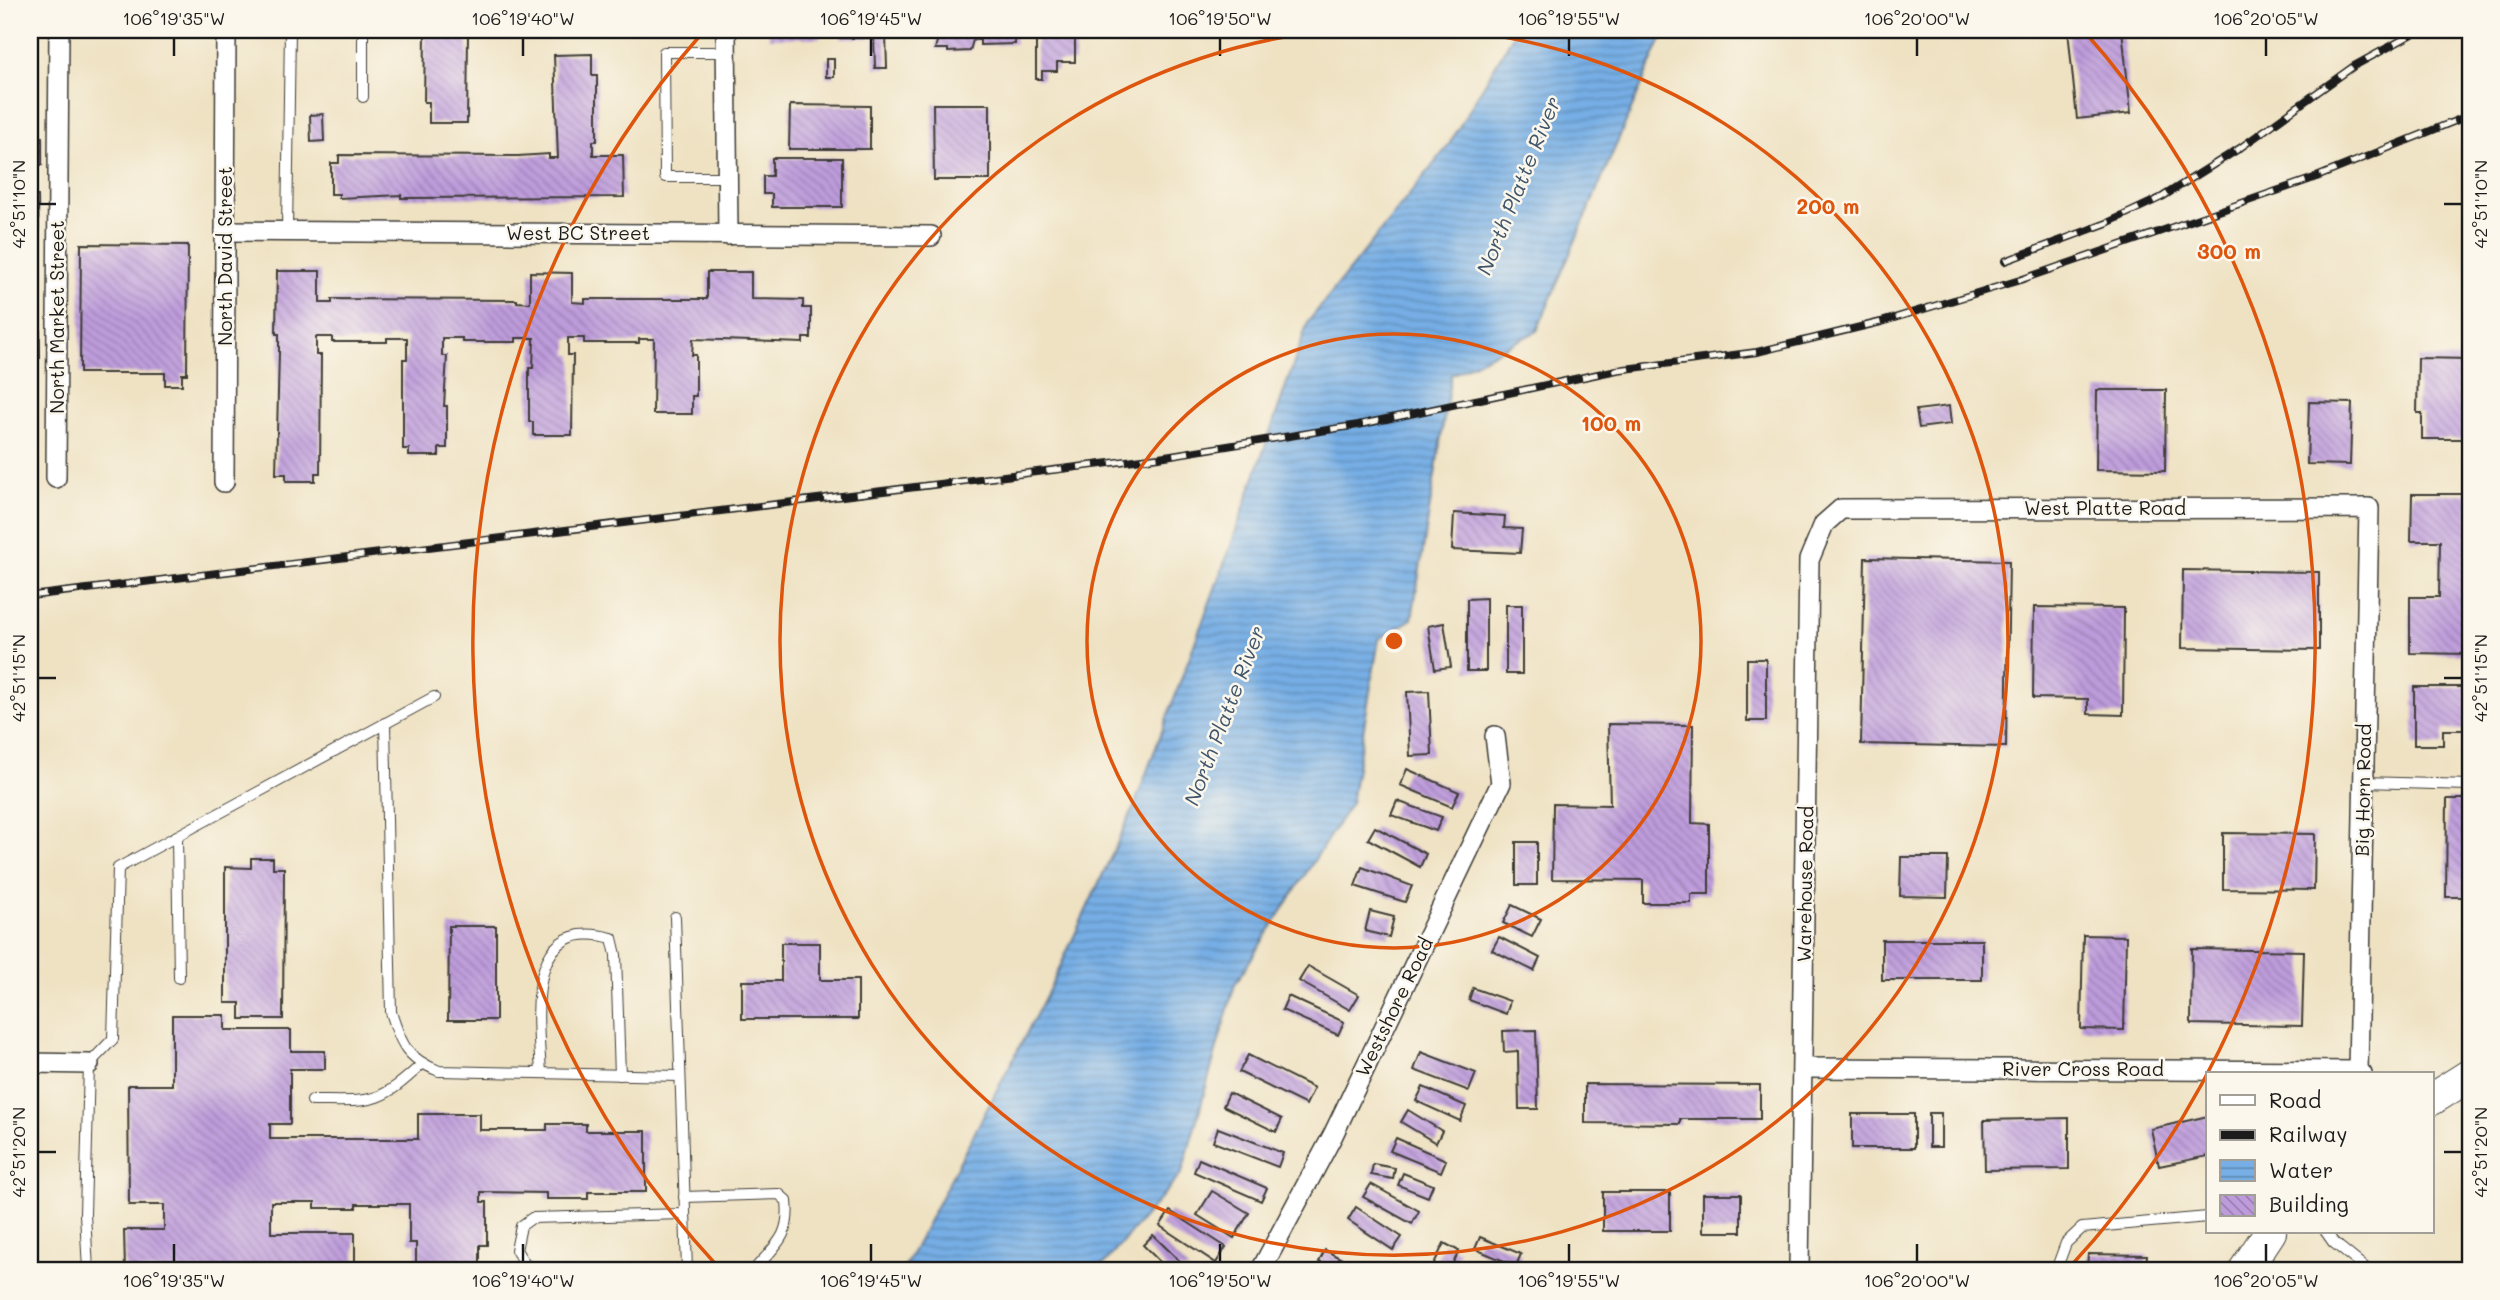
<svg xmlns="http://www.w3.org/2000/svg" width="2500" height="1300" viewBox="0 0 2500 1300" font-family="Mali,sans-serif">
<defs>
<pattern id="water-rules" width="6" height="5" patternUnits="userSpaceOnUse" patternTransform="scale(1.75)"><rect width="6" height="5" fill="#76aee5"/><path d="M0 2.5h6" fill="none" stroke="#608db9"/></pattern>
<pattern id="building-back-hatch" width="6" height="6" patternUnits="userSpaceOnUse" patternTransform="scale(1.75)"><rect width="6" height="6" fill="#be9cdc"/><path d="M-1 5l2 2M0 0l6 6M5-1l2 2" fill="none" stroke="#9a7eb2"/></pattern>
</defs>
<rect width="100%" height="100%" fill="#fbf7ec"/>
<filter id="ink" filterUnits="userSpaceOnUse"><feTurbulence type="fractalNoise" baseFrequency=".0143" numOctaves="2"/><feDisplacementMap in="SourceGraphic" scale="14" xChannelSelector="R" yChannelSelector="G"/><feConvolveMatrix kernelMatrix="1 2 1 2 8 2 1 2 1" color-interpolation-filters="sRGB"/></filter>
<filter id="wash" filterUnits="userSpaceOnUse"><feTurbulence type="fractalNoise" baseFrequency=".00686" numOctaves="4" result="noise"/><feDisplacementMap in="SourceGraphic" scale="28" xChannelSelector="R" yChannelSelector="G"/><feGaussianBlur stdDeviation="1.57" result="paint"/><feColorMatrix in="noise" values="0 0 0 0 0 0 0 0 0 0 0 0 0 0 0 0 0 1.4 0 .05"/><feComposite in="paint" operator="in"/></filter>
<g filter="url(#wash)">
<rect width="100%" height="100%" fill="#efe2c3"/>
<!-- water -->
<path fill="url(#water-rules)" stroke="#496580" stroke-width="2" d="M1516,30h149l-128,301 -86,44 -39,244 -33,20 -28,164 -116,181 -53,189 -83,97h-196l148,-284 82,-177 98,-264 77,-223 140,-176z"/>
<g id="blocks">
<!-- building -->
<g fill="url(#building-back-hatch)">
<path d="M429,30h35v5h4l-1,88h-38v-21h-5l1,-67h4z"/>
<rect x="769" y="30" width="51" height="8"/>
<rect x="841" y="30" width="29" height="8"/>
<rect x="913" y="30" width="13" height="7"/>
<path d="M940,30h75v14l-35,1v-5h-7l-3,11 -22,1v-3h-13z"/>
<path d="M1036,30h45l-6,2v30h-18v9h-15v8h-6z"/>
<path d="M2068,30h54l9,83 -54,6z"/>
<path d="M874,35h12l1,33h-12z"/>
<path d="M592,54v21h5v66h-4v14h30l1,42 -223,1v-3l-62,3v-4h-8v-31h8v-8l179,1 31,-2v4h9l-4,-103z"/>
<rect x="826" y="59" width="8" height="18"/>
<path d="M933,104h57v76h-56z"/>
<path d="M790,105l80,1v43h-81z"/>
<path d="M323,114l1,27 -13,1 -1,-27z"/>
<rect x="30" y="137" width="12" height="28"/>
<path d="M772,158h70v49h-70v-13h-9v-18h9z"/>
<path d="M30,196h8l2,162h-10z"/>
<path d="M81,244l107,1 -1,129h-5v11h-17v-12h-85z"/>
<path d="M277,271h43v32h12v-4l185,1v2l13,1v-31l42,1v29l13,1v-4h122v-27h44v27l52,1v8h8v30h-8v5l-110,-4 -1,16h4v41h-4v18h-39l1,-75h-15v4h-55v-5h-16v17h5l-1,80h-39v-13h-4v-54h4l1,-30h-18v4h-54v-4h-20v18h5l-3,50h3v42h-8v8h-30v-7h-6v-90h4v-21h-20v4h-55v-5h-16v18h5l-1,118h-5v8h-29v-7h-10l3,-122v-18h-3z"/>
<path d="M2418,358l52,1v80h-48v-26h-5z"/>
<path d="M2097,390h69l-1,81 -69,-1z"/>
<path d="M2309,402l43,1 -2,62 -43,-1z"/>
<path d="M1949,406l2,18 -32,4 -3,-18z"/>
<path d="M2412,494h58v160l-60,-1v-56h29l1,-56h-29z"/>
<path d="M1454,513l51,3 -1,12 18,1 -2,24 -68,-3z"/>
<path d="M1865,558l144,3 -3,186 -145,-3z"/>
<path d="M2183,570l136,2v78l-137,-2z"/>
<path d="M1486,598v73h-19v-72z"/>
<rect x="1506" y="605" width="16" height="69"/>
<path d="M2034,607l90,1 -1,107 -35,-1v-15l-55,-1z"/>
<path d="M1444,623l7,44 -16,2 -7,-43z"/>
<rect x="1747" y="659" width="19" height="62"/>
<path d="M2414,687h56v73h-4l-1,-30h-22v15h-29z"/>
<path d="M1429,691l3,64 -22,1 -3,-64z"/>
<path d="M1608,724l85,1 -1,98 17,1v70h-18v9h-48v-23l-91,-1 1,-75 57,1z"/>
<path d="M1407,769l52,23 -7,15 -52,-22z"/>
<path d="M2447,799h23v98h-24z"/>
<path d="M1397,801l45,16 -6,14 -45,-16z"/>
<path d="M1375,827l51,27 -6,13 -52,-28z"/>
<path d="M2223,833l92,1 -1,56 -91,-1z"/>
<rect x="1516" y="842" width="21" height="43"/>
<path d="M1901,857h47l-1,40 -47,-1z"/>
<path d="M251,858h22v10h11l-1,151h-43v-16h-15v-136l26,1z"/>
<path d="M1362,867l50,19 -7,16 -50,-16z"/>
<path d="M1512,905l29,14 -9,18 -29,-14z"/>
<path d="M1370,911l24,6 -5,20 -24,-6z"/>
<path d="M449,926h47v94h-48z"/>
<path d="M2083,935l43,1 -2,94 -43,-1z"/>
<path d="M1499,937l41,21 -6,13 -42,-21z"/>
<rect x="1882" y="940" width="100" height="40"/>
<path d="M781,943h39v37h38v39h-116v-38h39z"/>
<path d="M2192,949l112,2 -2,75 -111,-2z"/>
<path d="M1308,966l51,29 -9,15 -51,-29z"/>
<path d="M1473,988l37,13 -4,13 -37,-14z"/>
<path d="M1288,996l56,26 -6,13 -56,-25z"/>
<path d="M172,1015h53v15h66v21h34v18h-35v55h-20v15h148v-25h62v16h67v-6h39v7h60v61h-58v7h-42v-6l-65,-1v10h6v43h-7v25h-64v-27h-7v-39h-53v4h-41v-6h-44v31h84v37h-230l-1,-40h40v-25h-35l-1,-120h44z"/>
<path d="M1536,1030l2,79h-19l-1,-58 -14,1 -1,-21z"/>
<path d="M1421,1052l55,21 -7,18 -55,-21z"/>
<path d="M1248,1055l66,33 -8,17 -67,-33z"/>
<path d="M1585,1084l175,1v34h-80v5l-95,-1z"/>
<path d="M1423,1087l43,19 -6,15 -44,-20z"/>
<path d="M1229,1093l53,26 -6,13 -53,-26z"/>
<path d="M1408,1110l34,21 -6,12 -35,-21z"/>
<rect x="1929" y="1113" width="12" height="34"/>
<rect x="1852" y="1114" width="62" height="34"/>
<path d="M2208,1116v40l-49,10 -8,-37z"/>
<path d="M2069,1118v51l-84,1 -1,-50z"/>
<path d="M1218,1128l65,25 -5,14 -65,-25z"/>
<path d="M1396,1138l50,22 -5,12 -51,-21z"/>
<path d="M1199,1159l68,29 -6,13 -67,-29z"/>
<path d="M1373,1164l22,4 -2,11 -22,-4z"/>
<path d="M1403,1173l30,12 -5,12 -30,-12z"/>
<path d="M1371,1184l48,27 -7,13 -49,-27z"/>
<path d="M1212,1191l37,22 -15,25 -37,-23z"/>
<rect x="1603" y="1192" width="67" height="39"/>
<rect x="1703" y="1194" width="38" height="38"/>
<path d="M1356,1207l46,30 -9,13 -45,-30z"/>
<path d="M1170,1211l56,36 -10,16 -56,-37z"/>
<path d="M1153,1235l36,35h-21l-25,-25z"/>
<path d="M1480,1237l41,17 -5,12 -41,-17z"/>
<path d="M1444,1243l15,8 -9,19h-19z"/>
<path d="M1325,1250l37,20h-28l-15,-8z"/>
<path d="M2088,1254l59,1 -1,15h-59z"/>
<path d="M1468,1262l15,8h-19z"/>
</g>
</g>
</g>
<g filter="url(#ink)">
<use href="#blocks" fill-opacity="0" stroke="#3c3a35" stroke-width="2"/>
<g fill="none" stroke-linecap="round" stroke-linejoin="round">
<defs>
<g id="lane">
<path d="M363,30v67"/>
<path d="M726,52h-62l1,125h62"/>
<path d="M287,231l3,-201"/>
<path d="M385,723l6,289c10,32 15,46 48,59l241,5"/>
<path d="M2364,782l106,3"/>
<path d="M177,836l2,142"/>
<path d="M675,917l12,353"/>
<path d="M541,1073c-3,-54 -18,-159 71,-135l4,17 4,120"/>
<path d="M312,1101c59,0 66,5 110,-37"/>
<path d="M684,1197l95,-3 8,7c4,35 -11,44 -33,69"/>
<path d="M2326,1232l7,10 31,25 -1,3"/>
<path d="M88,1270l-3,-56 4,-150 24,-25 5,-171 316,-171"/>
<path d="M548,1270l-22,-4 -10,-16 5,-24 11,-8 152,-4"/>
<path d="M2056,1270l10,-27 16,-15 126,-11"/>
</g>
<g id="street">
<path d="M726,30l2,205"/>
<path d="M225,231l706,5"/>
<path d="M56,478l3,-448"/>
<path d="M224,482l2,-452"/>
<path d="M30,1063l59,1"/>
<path d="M1803,1068l555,3 4,3"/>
<path d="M1261,1270l72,-135 168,-352 -6,-47"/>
<path d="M1799,1270l10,-710 15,-36 17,-15 528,-1 -11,563"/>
</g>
<g id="primary">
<path d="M2432,1099l38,-24"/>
<path d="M2245,1270l25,-38"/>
</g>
</defs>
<!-- lane casing -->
<use href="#lane" stroke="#3c3a35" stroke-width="12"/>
<!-- street casing -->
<use href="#street" stroke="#3c3a35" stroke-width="22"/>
<!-- primary casing -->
<use href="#primary" stroke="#3c3a35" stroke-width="34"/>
<!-- lane -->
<use href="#lane" stroke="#fff" stroke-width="10"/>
<!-- street -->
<use href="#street" stroke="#fff" stroke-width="19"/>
<!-- primary -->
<use href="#primary" stroke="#fff" stroke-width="32"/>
<defs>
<g id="rail">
<path d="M2005,261l102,-38 55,-26 78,-49 114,-82 66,-36"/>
<path d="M30,596l1129,-139 199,-32 259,-55 140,-18 124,-30 139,-42 294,-102 156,-63"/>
</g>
</defs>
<!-- rail casing -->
<use href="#rail" stroke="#1c1c1c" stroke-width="8"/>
<!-- rail -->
<use href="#rail" stroke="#fbf7ec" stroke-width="5" stroke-dasharray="16" stroke-linecap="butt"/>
</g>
</g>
<!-- ticks -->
<path fill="none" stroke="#1c1c1c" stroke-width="2.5" d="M174,38v18M523,38v18M871,38v18M1220,38v18M1569,38v18M1917,38v18M2266,38v18M38,204h18M2444,204h18M38,678h18M2444,678h18M38,1152h18M2444,1152h18M174,1244v18M523,1244v18M871,1244v18M1220,1244v18M1569,1244v18M1917,1244v18M2266,1244v18"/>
<!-- distance rings -->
<g fill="none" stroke="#de560d" stroke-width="3.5">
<circle cx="1394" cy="641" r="307"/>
<path d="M1453 30A614 614 0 1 1 1335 30"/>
<path d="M720 1269A921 921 0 0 1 704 31M2084 31A921 921 0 0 1 2068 1269"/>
</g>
<g text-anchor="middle" stroke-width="5" stroke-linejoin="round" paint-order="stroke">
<!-- street labels -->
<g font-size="19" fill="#1c1c1c" stroke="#fbf7ec">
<text x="578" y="240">West BC Street</text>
<text transform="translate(225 256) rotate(-90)" y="7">North David Street</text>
<text transform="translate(57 317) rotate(-90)" y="7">North Market Street</text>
<text x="2105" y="515">West Platte Road</text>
<text transform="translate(2363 790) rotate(-89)" y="7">Big Horn Road</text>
<text transform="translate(1805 884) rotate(-89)" y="7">Warehouse Road</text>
<text transform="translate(1394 1007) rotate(-64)" y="7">Westshore Road</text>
<text x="2083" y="1076">River Cross Road</text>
</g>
<!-- water labels -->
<g font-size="21" font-style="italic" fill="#40566c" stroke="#fbf7ec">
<text transform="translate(1519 186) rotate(-68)" y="7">North Platte River</text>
<text transform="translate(1225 716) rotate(-69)" y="7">North Platte River</text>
</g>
</g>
<circle cx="1394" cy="641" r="10" fill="#de560d" stroke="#fbf7ec" stroke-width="3.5"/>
<g font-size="21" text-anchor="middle" font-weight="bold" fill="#de560d" stroke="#fbf7ec" stroke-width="5" stroke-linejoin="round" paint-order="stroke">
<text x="1828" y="214">200 m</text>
<text x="2229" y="259">300 m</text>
<text x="1611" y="431">100 m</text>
</g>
<!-- margin -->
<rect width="2500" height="1300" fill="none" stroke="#fbf7ec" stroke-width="77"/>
<!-- legend -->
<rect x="2206" y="1072" width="228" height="161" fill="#fbf7ec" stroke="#a29f99" stroke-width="2"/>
<rect x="2220" y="1095" width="35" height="10" fill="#ffffff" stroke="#a29f99" stroke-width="2"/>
<text x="2269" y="1108" font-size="21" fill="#1c1c1c">Road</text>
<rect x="2220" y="1130" width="35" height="10" fill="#1c1c1c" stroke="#a29f99" stroke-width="2"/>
<text x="2269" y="1142" font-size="21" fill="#1c1c1c">Railway</text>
<rect x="2220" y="1160" width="35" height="21" fill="url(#water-rules)" stroke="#a29f99" stroke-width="2"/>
<text x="2269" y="1178" font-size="21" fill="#1c1c1c">Water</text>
<rect x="2220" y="1195" width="35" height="21" fill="url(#building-back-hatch)" stroke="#a29f99" stroke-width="2"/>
<text x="2269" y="1212" font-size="21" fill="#1c1c1c">Building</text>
<rect x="38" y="38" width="2424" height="1224" fill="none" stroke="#1c1c1c" stroke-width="2.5"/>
<g font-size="18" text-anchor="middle" fill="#1c1c1c">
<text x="174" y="25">106°19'35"W</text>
<text x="523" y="25">106°19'40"W</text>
<text x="871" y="25">106°19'45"W</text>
<text x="1220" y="25">106°19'50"W</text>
<text x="1569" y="25">106°19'55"W</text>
<text x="1917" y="25">106°20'00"W</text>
<text x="2266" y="25">106°20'05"W</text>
<text transform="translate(2481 204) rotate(-90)" y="6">42°51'10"N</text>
<text transform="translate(19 204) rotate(-90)" y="6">42°51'10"N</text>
<text transform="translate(2481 678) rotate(-90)" y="6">42°51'15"N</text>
<text transform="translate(19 678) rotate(-90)" y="6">42°51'15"N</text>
<text transform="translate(2481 1152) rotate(-90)" y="6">42°51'20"N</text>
<text transform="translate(19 1152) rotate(-90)" y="6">42°51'20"N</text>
<text x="174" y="1287">106°19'35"W</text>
<text x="523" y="1287">106°19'40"W</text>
<text x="871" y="1287">106°19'45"W</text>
<text x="1220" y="1287">106°19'50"W</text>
<text x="1569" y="1287">106°19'55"W</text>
<text x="1917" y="1287">106°20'00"W</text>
<text x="2266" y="1287">106°20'05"W</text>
</g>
</svg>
